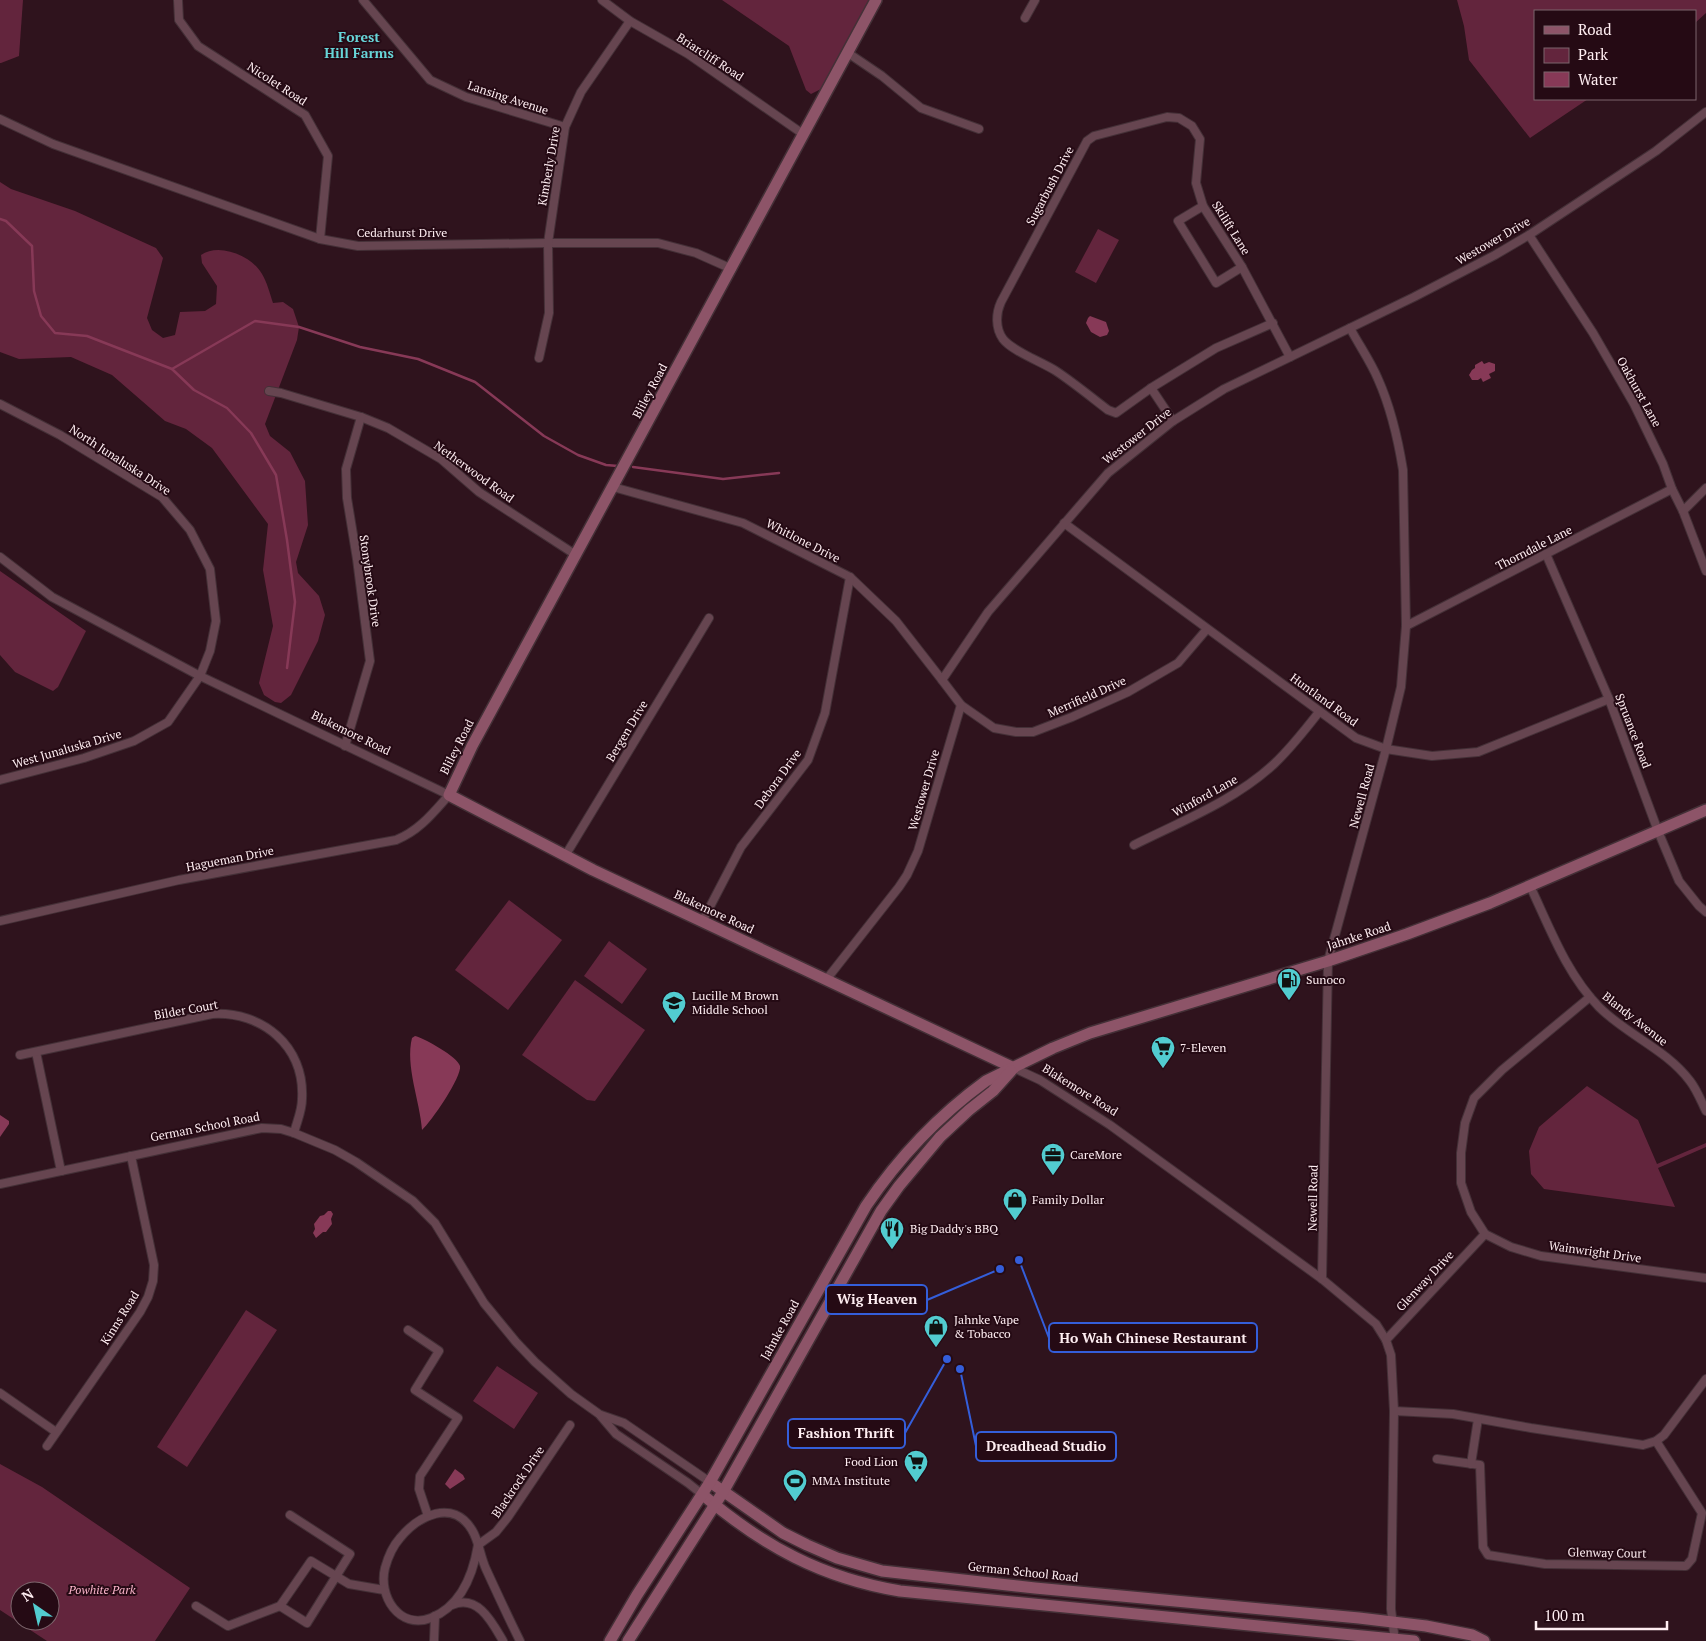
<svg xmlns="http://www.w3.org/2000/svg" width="1706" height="1641" viewBox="0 0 1706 1641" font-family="'PT Serif',serif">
<rect width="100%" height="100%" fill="#2f131d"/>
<!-- green -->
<g fill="#63253d" fill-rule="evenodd">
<path d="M0,0h23l-4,56 -18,7h-1z"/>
<path d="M722,0h149l-48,88 -12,6 -5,-4 -17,-44z"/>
<path d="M1457,0h249v13l-11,10v-12h-160v88h53l-58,39 -61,-78 -5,-34z"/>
<path d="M0,182l11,7 64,22 81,37 7,10 -16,60 5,12 11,8 12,-3 5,-23 25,-1 11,-7 1,-18 -15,-23 -1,-8c18,-13 51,1 61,19 5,8 8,20 11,29l10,-1 10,7 6,18 -2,13 -32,84 5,12 20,16 15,29 3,44 -12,37 2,11 21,23 6,19 -7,26 -27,54 -10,8 -6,-1 -11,-7 -5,-12 14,-57 -10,-56 5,-46 -56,-76 -26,-19 -21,-8 -53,-46 -41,-18 -52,2 -19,-7z"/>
<path d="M1098,229l21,11 -23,43 -21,-11z"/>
<path d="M0,571l86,60 -28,56 -5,4 -38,-19 -15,-17z"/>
<path d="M509,900l53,40 -54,70 -53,-40z"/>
<path d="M609,941l38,28 -25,35 -38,-28z"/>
<path d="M575,980l70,50 -50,71 -8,-1 -65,-45z"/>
<path d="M1587,1086l51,34 19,44 49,-21v4l-48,21 17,39 -131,-18 -13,-15 -2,-23 10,-24z"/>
<path d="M246,1310l31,20 -90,137 -30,-20z"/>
<path d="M497,1366l41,27 -24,36 -41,-28z"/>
<path d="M0,1464l42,23 148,101 -35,53h-108l-47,-31zM20,1591h30v30h-30z"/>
</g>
<!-- water -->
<g fill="#873957">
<path d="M1090,316l16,6 3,9 -2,4 -7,2 -9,-5 -5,-9 2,-5z"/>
<path d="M1482,361l2,3 5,-2 6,2v7l-6,3 2,4 -8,4 -2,-4 -3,2h-6l-3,-5 3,-5 3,-2v-3z"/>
<path d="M415,1036c9,2 43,21 45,30 2,11 -29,56 -38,64 -2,-29 -17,-64 -10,-92z"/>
<path d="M0,1115l9,6v3l-9,13z"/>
<path d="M328,1211h3l2,3 -2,5 1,5 -6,8h-3l-7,6 -3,-5 2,-4 -1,-5 6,-8 4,-1z"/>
<path d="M455,1469l8,6 2,4 -15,10 -5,-5z"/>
</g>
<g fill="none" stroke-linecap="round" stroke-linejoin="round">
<!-- stream -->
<g stroke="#873957" stroke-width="2.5">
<path d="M0,219l6,2 26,25 2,45 7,25 14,17 32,3 85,33 22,21 33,18 24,25 25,42 11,65 8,62 -8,66"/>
<path d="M172,369l83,-48 44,6 61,20 58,12 57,23 69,54 34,19 28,10 12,1"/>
<path d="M633,467l90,12 56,-6"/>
</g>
<defs>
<g id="street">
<path d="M178,0l1,20 19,26 107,69 23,41 -8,83"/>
<path d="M363,0l67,80 36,17 99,30"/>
<path d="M602,0l28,21 58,33 115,80"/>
<path d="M1025,18l10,-18"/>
<path d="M848,53l34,23 39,32 58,21"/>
<path d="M0,119l53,25 267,95 38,7 190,-3h110l38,10 36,16"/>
<path d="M1203,206l-25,15 38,62 26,-16"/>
<path d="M1529,235l64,98 41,71 29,60 9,25 11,22 23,60"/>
<path d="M1273,323l-57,25 -65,40 -35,25 -8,-3c-17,-13 -34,-27 -52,-39 -14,-9 -44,-20 -53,-32 -8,-11 -7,-26 -2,-37l86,-161 7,-5 73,-19 12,1 13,8 8,13 -4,44 7,23 39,61 48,90"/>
<path d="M539,358l10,-45 -1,-70 17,-116 16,-35 49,-71"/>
<path d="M1151,388l22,33"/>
<path d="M269,391l12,2 80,24 27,11 53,31 38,33 97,63"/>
<path d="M0,404l60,31 102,62 28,33 20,39 6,52 -6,30 -10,25 -32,46 -34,19 -50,17 -84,22"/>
<path d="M613,487l130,36 107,54 46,44 46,59"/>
<path d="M1683,511l23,-23"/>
<path d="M1064,523l292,215 30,11 46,7 46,-4 131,-53"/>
<path d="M1546,554l63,145 49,132 21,50 20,25 7,6"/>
<path d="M0,557l52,40 148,79 249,119c-16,18 -30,36 -53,45l-217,40 -179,41"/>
<path d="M1406,626l266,-137"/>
<path d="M961,705l33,23 22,4h17l39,-15 56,-25 50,-29 29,-34"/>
<path d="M345,746l25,-85 -13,-102 -10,-61 -1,-29 15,-52"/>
<path d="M1134,845c48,-24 100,-44 140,-81 17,-16 31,-34 45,-52"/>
<path d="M565,856l144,-238"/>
<path d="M1530,886c20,42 36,87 69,121 28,28 67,42 91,74 7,9 11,20 16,30"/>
<path d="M702,922l39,-75 67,-87 17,-47 25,-136"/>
<path d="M826,980l73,-93 8,-12 11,-24 43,-146 -19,-25 46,-68 120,-139 65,-52 51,-32 190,-92 81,-42 34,-20 127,-84 50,-39"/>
<path d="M36,1052l25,119"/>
<path d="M20,1055l192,-41c50,-3 93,32 90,85 0,12 -5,22 -8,34"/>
<path d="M1014,1068l26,12 70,45 212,154 54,45 10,16"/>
<path d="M0,1184l262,-56 19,1 13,4 41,17 21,12 57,39 22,22 49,80 32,39 19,20 36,32 28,20 17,20 72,49 15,12"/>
<path d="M1485,1234l26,13 30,9 165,22"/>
<path d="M1322,1279l6,-318 58,-212 15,-62 5,-61 -3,-156c-5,-31 -12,-62 -25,-91 -7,-17 -19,-34 -28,-51"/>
<path d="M408,1330l31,21 -24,39 43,28 -38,58 -1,13 9,27"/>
<path d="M0,1393l56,39"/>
<path d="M1394,1411l59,3 78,14 112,17 13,-4 8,-6 42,-56"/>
<path d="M601,1415l23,8 86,59"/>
<path d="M47,1446l93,-134 8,-15 5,-16 1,-16 -23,-109"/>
<path d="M1437,1459l43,6 3,82 5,8 57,9 141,2 6,-7 10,-46 -46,-72"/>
<path d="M1471,1464l7,-45"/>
<path d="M478,1545c-5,30 -17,61 -47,73 -32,12 -53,-22 -46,-50 3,-11 7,-21 15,-30 18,-22 53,-40 72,-8 7,11 8,26 14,39 11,24 22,48 34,72"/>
<path d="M478,1545l18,-13 12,-15 62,-92"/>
<path d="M452,1605c26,-11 40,17 51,36"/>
<path d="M196,1606l32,20 52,-20 31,-45 38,23 35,6"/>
<path d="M280,1606l27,17 43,-69 -60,-39"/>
<path d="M434,1641l1,-25"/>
<path d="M1395,1641l-4,-32 3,-198 -3,-56 -5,-15 99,-106 -14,-22 -10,-29v-30l4,-30 9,-25 28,-28 88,-73"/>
</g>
<g id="secondary">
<path d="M876,0l-404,746 -23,49 144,75 421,198"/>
<path d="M710,1482l73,51 24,12 30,13 45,13 153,17 324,30 67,8 46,9 12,6"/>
<path d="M703,1495c60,51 119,83 197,96l514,50"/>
<path d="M610,1641l27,-46 73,-113 156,-276c33,-49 72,-90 120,-125l67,-33 37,-15 238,-72 79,-27 83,-31 216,-93"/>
<path d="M628,1641l95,-149 158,-281 18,-25 41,-49 29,-27 24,-19 18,-20"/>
</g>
</defs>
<!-- street casing -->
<use href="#street" stroke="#443037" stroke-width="10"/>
<!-- secondary casing -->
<use href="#secondary" stroke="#443037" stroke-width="14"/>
<!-- street -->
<use href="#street" stroke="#664550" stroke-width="8"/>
<!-- secondary -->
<use href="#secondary" stroke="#8d5468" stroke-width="11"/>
</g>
<!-- icons -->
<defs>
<symbol id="fuel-pin" viewBox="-11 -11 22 30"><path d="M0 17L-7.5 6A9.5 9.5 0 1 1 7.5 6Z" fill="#52ccd0" stroke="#250a14"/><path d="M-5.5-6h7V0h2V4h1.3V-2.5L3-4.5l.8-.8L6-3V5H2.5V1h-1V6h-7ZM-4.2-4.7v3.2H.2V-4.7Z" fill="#111"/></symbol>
<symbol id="school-pin" viewBox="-11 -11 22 30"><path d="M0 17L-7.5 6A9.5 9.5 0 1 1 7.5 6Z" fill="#52ccd0" stroke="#250a14"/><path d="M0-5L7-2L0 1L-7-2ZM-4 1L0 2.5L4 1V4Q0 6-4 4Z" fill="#111"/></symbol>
<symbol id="supermarket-pin" viewBox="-11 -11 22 30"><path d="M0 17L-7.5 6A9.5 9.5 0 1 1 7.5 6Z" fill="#52ccd0" stroke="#250a14"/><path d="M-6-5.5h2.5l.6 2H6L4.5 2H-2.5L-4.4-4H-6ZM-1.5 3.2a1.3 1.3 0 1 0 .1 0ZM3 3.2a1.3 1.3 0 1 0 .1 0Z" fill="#111"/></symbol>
<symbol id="office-pin" viewBox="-11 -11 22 30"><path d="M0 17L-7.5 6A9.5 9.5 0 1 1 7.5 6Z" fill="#52ccd0" stroke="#250a14"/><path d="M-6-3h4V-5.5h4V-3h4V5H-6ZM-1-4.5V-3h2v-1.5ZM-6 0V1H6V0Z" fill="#111"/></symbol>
<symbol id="shop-pin" viewBox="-11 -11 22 30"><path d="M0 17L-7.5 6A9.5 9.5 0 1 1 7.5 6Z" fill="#52ccd0" stroke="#250a14"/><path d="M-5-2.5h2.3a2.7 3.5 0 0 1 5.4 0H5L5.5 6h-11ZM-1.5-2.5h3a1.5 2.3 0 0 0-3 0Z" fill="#111"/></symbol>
<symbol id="restaurant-pin" viewBox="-11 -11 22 30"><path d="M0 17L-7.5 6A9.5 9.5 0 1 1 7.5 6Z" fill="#52ccd0" stroke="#250a14"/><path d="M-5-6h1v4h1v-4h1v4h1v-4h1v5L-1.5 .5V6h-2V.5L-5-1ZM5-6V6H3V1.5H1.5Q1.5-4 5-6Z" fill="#111"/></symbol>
<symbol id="stadium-pin" viewBox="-11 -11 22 30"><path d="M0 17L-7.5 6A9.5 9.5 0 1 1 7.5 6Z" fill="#52ccd0" stroke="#250a14"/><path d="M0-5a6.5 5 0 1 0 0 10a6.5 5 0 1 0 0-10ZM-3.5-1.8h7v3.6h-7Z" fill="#111"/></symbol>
</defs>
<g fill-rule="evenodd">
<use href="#fuel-pin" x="1275" y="966" width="28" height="38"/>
<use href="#school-pin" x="660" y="989" width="28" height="38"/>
<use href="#supermarket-pin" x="1149" y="1034" width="28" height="38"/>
<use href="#office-pin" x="1039" y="1141" width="28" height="38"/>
<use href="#shop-pin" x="1001" y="1186" width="28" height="38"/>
<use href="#restaurant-pin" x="878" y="1215" width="28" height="38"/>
<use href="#shop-pin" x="922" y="1313" width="28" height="38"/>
<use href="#supermarket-pin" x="902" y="1448" width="28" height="38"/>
<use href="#stadium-pin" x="781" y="1467" width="28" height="38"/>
</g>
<g text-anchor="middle" stroke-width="4" stroke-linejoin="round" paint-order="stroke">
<!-- street labels -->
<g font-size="12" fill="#feedf1" stroke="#250a14">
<text transform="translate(710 57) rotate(33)" y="4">Briarcliff Road</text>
<text transform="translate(277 84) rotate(33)" y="4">Nicolet Road</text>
<text transform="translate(508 98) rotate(18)" y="4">Lansing Avenue</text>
<text transform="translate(549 166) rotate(-80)" y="4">Kimberly Drive</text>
<text transform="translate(1050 186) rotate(-62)" y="4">Sugarbush Drive</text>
<text transform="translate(1231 228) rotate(58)" y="4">Skilift Lane</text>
<text x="402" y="237">Cedarhurst Drive</text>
<text transform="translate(1493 241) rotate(-30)" y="4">Westower Drive</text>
<text transform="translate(650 391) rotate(-62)" y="4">Bliley Road</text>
<text transform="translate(1639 392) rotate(61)" y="4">Oakhurst Lane</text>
<text transform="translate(1137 436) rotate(-38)" y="4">Westower Drive</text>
<text transform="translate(120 460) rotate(33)" y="4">North Junaluska Drive</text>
<text transform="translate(474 472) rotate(36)" y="4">Netherwood Road</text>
<text transform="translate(803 541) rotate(27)" y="4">Whitlone Drive</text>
<text transform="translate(1534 548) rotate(-27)" y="4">Thorndale Lane</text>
<text transform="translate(370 581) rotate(82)" y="4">Stonybrook Drive</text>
<text transform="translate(1087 697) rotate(-24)" y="4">Merrifield Drive</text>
<text transform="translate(1324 700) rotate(36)" y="4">Huntland Road</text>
<text transform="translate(627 731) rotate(-59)" y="4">Bergen Drive</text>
<text transform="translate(1633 731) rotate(69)" y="4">Spruance Road</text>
<text transform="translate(351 733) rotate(26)" y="4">Blakemore Road</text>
<text transform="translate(457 747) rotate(-63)" y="4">Bliley Road</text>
<text transform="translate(67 749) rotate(-16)" y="4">West Junaluska Drive</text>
<text transform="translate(778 779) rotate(-54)" y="4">Debora Drive</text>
<text transform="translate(924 790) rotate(-74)" y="4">Westower Drive</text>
<text transform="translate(1205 796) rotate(-29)" y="4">Winford Lane</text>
<text transform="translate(1362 796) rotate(-75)" y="4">Newell Road</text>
<text transform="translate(230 859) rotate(-11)" y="4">Hagueman Drive</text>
<text transform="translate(714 912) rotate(25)" y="4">Blakemore Road</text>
<text transform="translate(1359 936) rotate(-18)" y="4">Jahnke Road</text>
<text transform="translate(186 1010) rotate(-10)" y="4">Bilder Court</text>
<text transform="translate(1635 1019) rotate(38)" y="4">Blandy Avenue</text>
<text transform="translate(1080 1090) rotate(32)" y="4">Blakemore Road</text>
<text transform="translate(205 1127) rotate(-11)" y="4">German School Road</text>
<text transform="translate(1313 1198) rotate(-89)" y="4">Newell Road</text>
<text transform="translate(1595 1252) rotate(8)" y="4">Wainwright Drive</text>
<text transform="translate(1425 1281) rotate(-47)" y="4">Glenway Drive</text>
<text transform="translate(120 1318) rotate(-58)" y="4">Kinns Road</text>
<text transform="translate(780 1330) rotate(-61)" y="4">Jahnke Road</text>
<text transform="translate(518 1482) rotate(-56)" y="4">Blackrock Drive</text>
<text transform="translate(1607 1553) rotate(1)" y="4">Glenway Court</text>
<text transform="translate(1023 1572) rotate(6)" y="4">German School Road</text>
</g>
<!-- poi labels -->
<g font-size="12" fill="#feedf1" stroke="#250a14" text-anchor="start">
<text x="1306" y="984">Sunoco</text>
<text x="692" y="1000">Lucille M Brown<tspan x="692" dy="14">Middle School</tspan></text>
<text x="1180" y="1052">7-Eleven</text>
<text x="1070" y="1159">CareMore</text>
<text x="1032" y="1204">Family Dollar</text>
<text x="910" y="1233">Big Daddy's BBQ</text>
<text x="954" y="1324">Jahnke Vape<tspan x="954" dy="14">&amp; Tobacco</tspan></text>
<text x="898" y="1466" text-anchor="end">Food Lion</text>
<text x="812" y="1485">MMA Institute</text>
</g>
<!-- park labels -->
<g font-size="12" font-style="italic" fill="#fab4ca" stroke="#250a14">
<text x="102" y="1594">Powhite Park</text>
</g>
<!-- neighbourhood labels -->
<g font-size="14" font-weight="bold" fill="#67d4d7" stroke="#250a14">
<text x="359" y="42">Forest<tspan x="359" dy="16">Hill Farms</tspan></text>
</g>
</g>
<!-- callouts -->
<path fill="none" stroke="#345eda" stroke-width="2" d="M1000 1269L927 1300M1019 1260L1049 1338M947 1359L905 1433M960 1369L976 1446"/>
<g fill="#345eda" stroke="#250a14" stroke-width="2">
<circle cx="1000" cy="1269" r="5"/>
<circle cx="1019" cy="1260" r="5"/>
<circle cx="947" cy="1359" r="5"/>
<circle cx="960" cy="1369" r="5"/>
</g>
<g fill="#250a14" stroke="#345eda" stroke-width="2">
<rect x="826" y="1285" width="101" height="29" rx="5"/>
<rect x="1049" y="1323" width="208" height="29" rx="5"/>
<rect x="788" y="1419" width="117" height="29" rx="5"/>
<rect x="976" y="1432" width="140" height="29" rx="5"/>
</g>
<g font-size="14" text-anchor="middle" font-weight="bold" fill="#feedf1">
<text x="877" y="1304">Wig Heaven</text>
<text x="1153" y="1343">Ho Wah Chinese Restaurant</text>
<text x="846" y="1438">Fashion Thrift</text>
<text x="1046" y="1451">Dreadhead Studio</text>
</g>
<!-- legend -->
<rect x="1534" y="10" width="162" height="90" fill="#250a14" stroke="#7c656c"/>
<rect x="1544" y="26" width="25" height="8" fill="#8d5468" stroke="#7c656c"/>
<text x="1578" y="35" font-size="15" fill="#feedf1">Road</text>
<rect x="1544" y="48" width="25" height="15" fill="#63253d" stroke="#7c656c"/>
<text x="1578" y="60" font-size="15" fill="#feedf1">Park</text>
<rect x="1544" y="72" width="25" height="15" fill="#873957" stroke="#7c656c"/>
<text x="1578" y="85" font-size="15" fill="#feedf1">Water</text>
<!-- north arrow -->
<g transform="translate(35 1606) rotate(326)"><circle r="24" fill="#250a14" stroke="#7c656c"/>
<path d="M0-4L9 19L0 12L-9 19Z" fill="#52ccd0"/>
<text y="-8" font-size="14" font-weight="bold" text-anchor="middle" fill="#feedf1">N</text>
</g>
<!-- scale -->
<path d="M1536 1621v8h131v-8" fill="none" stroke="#feedf1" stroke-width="2.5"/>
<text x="1544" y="1621" font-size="15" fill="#feedf1" stroke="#250a14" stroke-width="4" paint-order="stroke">100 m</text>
</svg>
